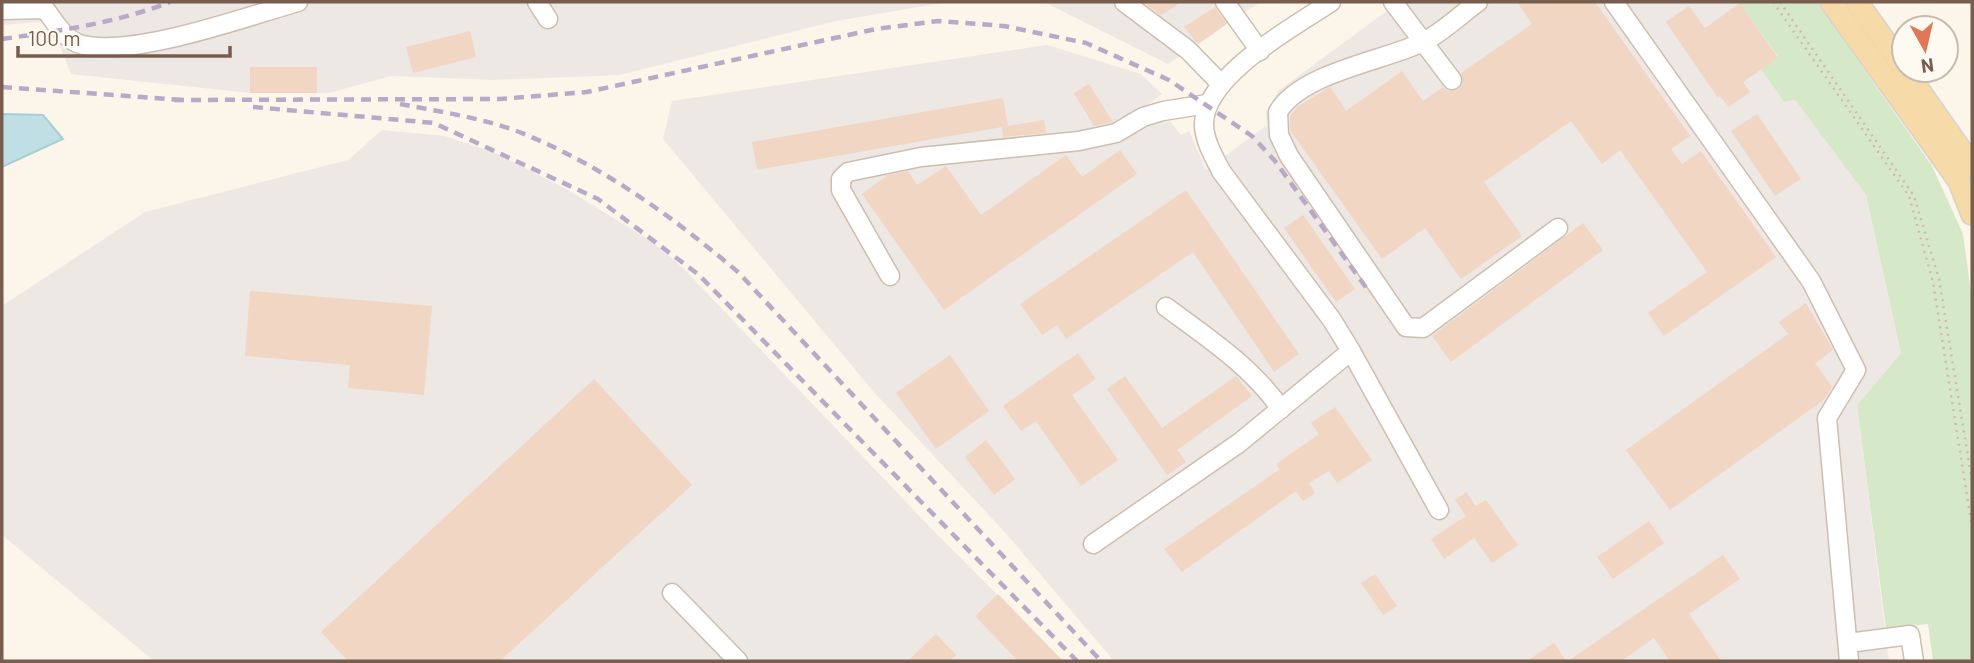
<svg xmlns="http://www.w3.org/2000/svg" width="1974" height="663" viewBox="0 0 1974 663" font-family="Barlow,sans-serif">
<rect width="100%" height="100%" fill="#fcf5ea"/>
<!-- industrial -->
<g fill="#ede8e3">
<path d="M2,2h946l-112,19 -216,54 -126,5 -103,-4 -62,17h-79l-179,-19 -21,-53 -48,4z"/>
<path d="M1044,2h216l-92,62z"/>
<path d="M1399,2h340l39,56 -16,11 22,33 11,-2 71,95 35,158 -44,52 32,256h-775l-112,-132 -129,-138 -210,-252 9,-38 375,-56 94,29 21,20 -23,17 10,15 21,-5 11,14 8,-4 17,39 61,-45 -1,-12 12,-22z"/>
<path d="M382,130l63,6 53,18 70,36 83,51 32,27 244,256 136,137h-909l-152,-126v-229l143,-94 203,-52z"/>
</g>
<!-- green -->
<path fill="#d5e9c9" d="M1739,2h78l115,164 31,68 9,67v360h-39l-5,-37 -42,5 -29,-224 44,-52 -35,-158 -71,-95 -11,2 -23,-33 17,-12z"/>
<!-- water -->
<path fill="#bfdfe5" stroke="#a6ced6" stroke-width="2" d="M2,114l41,1 20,24 -61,28z"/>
<!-- building -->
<g fill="#f0d6c3">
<path d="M1143,2h39l-21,13z"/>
<path d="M1517,2h78l95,134 -19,13 11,15 19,-13 75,106 -112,79 -16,-23 59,-41 -87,-122 -18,14 -31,-43 -87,61 38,54 -61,43 -36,-51 -43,31 -92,-129v-14l7,-9 33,-20 16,24 56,-40 21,30 20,-14 5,4 10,-2 5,-5 -2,-11 71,-49z"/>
<path d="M1740,3l38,55 -35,24 7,10 -21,15 -9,-11 -2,2 -52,-76 23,-16 16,22z"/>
<path d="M1215,7l12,17 -29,20 -14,-17z"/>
<path d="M470,31l6,26 -63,16 -7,-26z"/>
<rect x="250" y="67" width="67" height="26"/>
<path d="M1089,84l24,38 -19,4 -20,-33z"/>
<path d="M1003,98l5,28 36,-6 2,13 -43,4 -1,-10 -245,43 -5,-28z"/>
<path d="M1757,114l44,65 -26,17 -44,-65z"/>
<path d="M1120,150l17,24 -193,136 -82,-116 26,-19 20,-4 9,14 29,-19 35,49 85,-60 16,22z"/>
<path d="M1186,190l113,164 -25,18 -81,-120 -127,87 -9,-14 -15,10 -22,-31z"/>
<path d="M1303,215l52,74 -19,13 -52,-74z"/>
<path d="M1583,223l20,27 -152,112 -19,-26z"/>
<path d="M250,291l182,15 -8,89 -76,-7 2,-23 -105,-9z"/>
<path d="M1806,303l27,47 -18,13 17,24 -7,12 -155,111 -44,-60 162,-116 -9,-12z"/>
<path d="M1078,353l18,26 -24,16 46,65 -37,26 -45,-65 -15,10 -18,-25z"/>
<path d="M950,355l39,56 -53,38 -40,-56z"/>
<path d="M1125,376l37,52 74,-52 16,20 -75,54 9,12 -19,13 -60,-86z"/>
<path d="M594,379l98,106 -192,176h-152l-27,-29z"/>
<path d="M1335,407l37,53 -35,23 -8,-12 -20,12 6,10 -12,8 -7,-10 -114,81 -18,-23 116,-80 -4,-5 43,-30 -8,-11z"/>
<path d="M986,440l29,39 -21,16 -29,-38z"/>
<path d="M1466,492l10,14 10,-6 32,45 -26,18 -18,-25 -30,21 -13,-20 35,-23 -11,-16z"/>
<path d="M1649,521l15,22 -51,36 -16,-22z"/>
<path d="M1723,555l17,24 -51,35 32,47h-51l-16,-23 -33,23h-53z"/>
<path d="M1375,574l22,32 -14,9 -22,-32z"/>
<path d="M998,594l65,67h-45l-43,-45z"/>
<path d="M936,634l20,21 -7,6h-41z"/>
<path d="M1554,643l12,18h-39z"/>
</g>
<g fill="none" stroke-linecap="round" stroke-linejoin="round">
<defs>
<g id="minor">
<path d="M537,2l11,17"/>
<path d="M1124,2l64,48 32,33"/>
<path d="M1225,2l35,49"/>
<path d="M1393,2l59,78"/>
<path d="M1478,2c-18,13 -37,32 -57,41 -39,18 -120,30 -143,69l1,23 10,21 117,171 17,1 135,-100"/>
<path d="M1614,2l197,279 45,89 -29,48 22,243"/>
<path d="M2,10l43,-1c10,13 20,32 38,36 52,12 162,-28 215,-43"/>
<path d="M890,276l-49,-86v-11l7,-7 73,-15 158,-16 37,-8 27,-16 20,-6 44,-7"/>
<path d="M1166,307c42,31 85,59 115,102"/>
<path d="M1351,351l88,159"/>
<path d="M1093,544l146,-101 112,-92 -19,-31 -111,-149c-7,-14 -16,-29 -17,-45 -2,-50 90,-99 127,-124"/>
<path d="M672,593l66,68"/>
<path d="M1848,643l62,-8 4,26"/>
</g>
<g id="major">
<path d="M1831,2l128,179 13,33"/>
<path d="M1857,2l47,66"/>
<path d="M1905,70l67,96"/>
</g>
</defs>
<!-- minor casing -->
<use href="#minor" stroke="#cebeb0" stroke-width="21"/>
<!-- major casing -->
<use href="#major" stroke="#d9d2cd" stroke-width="24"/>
<!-- path -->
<g stroke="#d5b9a6" stroke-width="2.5" stroke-dasharray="2 5" stroke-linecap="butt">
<path d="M1773,2l136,194 24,86 39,245"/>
<path d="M1780,2l134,194 25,83 33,202"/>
</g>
<!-- minor -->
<use href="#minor" stroke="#fff" stroke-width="18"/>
<!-- major -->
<use href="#major" stroke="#f6daa7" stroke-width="21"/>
<!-- rail -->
<g stroke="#b9a8c6" stroke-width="4.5" stroke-dasharray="10 7" stroke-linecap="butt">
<path d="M2,39c57,-8 114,-16 168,-37"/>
<path d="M2,87l181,13"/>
<path d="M174,100l326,-1 87,-7 289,-63 62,-8 66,5 82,17 83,37 83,56 23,25 95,132"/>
<path d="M400,104c42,8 90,15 129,32 78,33 145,82 209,136l363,389"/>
<path d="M253,107l181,16 164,76 101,76 378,386"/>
</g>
</g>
<!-- border -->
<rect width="1974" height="663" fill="none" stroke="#765d4e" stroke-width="7"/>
<!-- north arrow -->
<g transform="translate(1925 49) rotate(172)"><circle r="33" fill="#fef9f1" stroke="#c8bbb0" stroke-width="2"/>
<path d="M0-5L12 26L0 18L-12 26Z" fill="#de7857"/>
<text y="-10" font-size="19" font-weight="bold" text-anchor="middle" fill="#765d4e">N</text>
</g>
<!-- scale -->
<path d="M18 46v10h212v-10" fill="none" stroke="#765d4e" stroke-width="3.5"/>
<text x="28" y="46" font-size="21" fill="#765d4e" stroke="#fef9f1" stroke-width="5" paint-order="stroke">100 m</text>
</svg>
